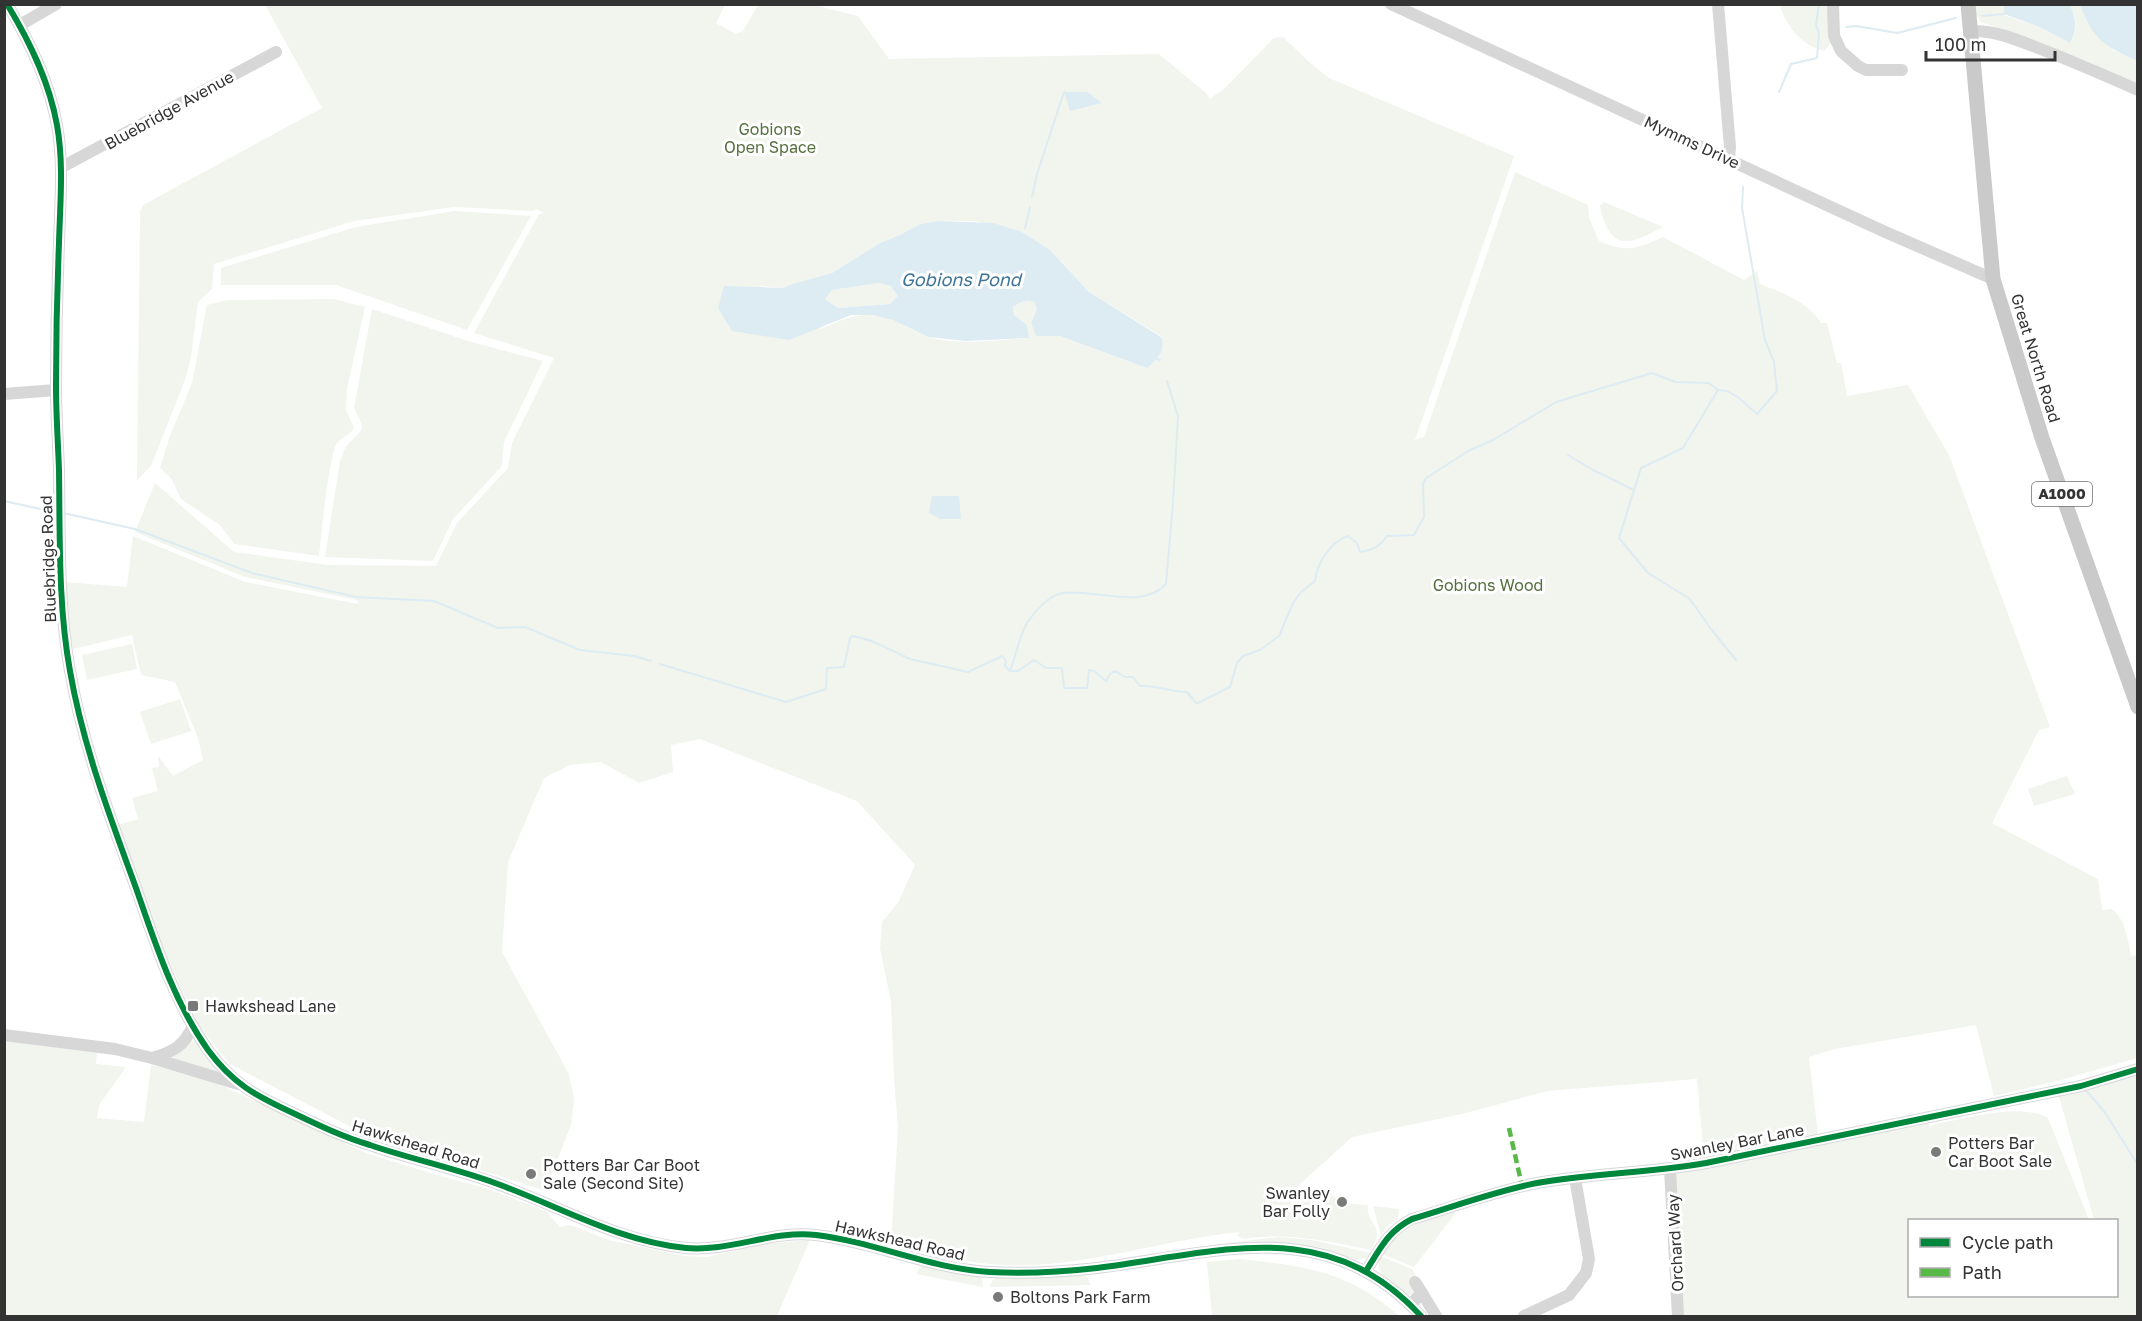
<svg xmlns="http://www.w3.org/2000/svg" width="2142" height="1321" viewBox="0 0 2142 1321" font-family="'Golos Text',sans-serif">
<rect width="100%" height="100%" fill="#fff"/>
<!-- green -->
<g fill="#f1f5ed" fill-rule="evenodd">
<path d="M265,5h460l-9,18 20,11 7,-3 15,-26h56l44,11 31,43 270,-5 47,39 4,6 15,-11 49,-50 9,-1 26,25 20,16 185,78 -99,284 9,-3 91,-265 73,33 1,13 10,23c27,12 38,8 64,-4l81,43 13,-9 3,13c23,9 47,17 61,39h6l10,40h4l6,33 61,-11 41,70 101,272 -11,3 -47,93 106,56 4,31 10,-1c14,11 16,31 19,47l6,-1v103l-76,22 -67,16 -18,-71 -141,24 -26,8 9,78 -114,23 -7,-79 -150,12 -85,23 -110,23 -54,49 14,11 20,-2 5,4v4l31,2c-3,19 19,20 3,45 -43,-9 -84,-18 -128,-11l-6,-4 3,-3c-83,8 -165,40 -250,32 -33,-3 -67,-12 -99,-21l7,-115 -4,-50 -3,-76 -11,-54 2,-26 16,-19 17,-38 -58,-64 -157,-62 -29,6 2,27 -34,11 -38,-21 -31,3 -26,13 -36,84 -6,90 67,122 5,26 -3,25 -26,66 -192,-63 -123,-64 -30,-37 -20,-40 -37,-87 -26,-75 21,-6 -6,-21 26,-7 -6,-23 7,-1 -1,-9 1,-1 14,19 30,-16 -5,-22 -23,-56 -34,-7 -9,-40 -59,14 -4,-20 -4,-47 62,5 6,-51 112,46 113,22 -1,-4 -112,-23 -110,-45 20,-49 79,69 94,13 108,1 21,-43 51,-55 4,-25 42,-85 -80,-25 65,-119 5,-1 -8,-4 -2,2 -80,-4 -100,14 -140,43 -2,25 -14,13 -7,55 -6,23 -34,86 -14,14 3,-268 3,-7 179,-97zM939,221h36l49,12 26,17 39,42 72,44 -14,32 -87,-32h-24l-5,-13 6,-14 -3,-7c-7,-3 -14,0 -21,5l1,8 13,10 2,13c-32,2 -69,8 -101,-1 -11,-4 -22,-11 -33,-16 -30,-12 -47,-4 -74,8l-61,-43 24,2 5,-3 43,-12 48,-30 20,-8 20,-11z"/>
<path d="M1780,5h49l2,38 -7,8c-4,-2 -10,-3 -13,-5 -14,-7 -28,-27 -31,-41z"/>
<path d="M1975,5h29v10l38,13 28,15c9,-15 6,-23 0,-38h10l6,15 27,30 24,11v22l-58,-25 -98,-36 -6,-10z"/>
<path d="M1604,202l59,25c-35,19 -53,25 -63,-21z"/>
<path d="M455,211l76,5 -64,114 -131,-45h-115v-17l135,-41z"/>
<path d="M878,283l13,3 8,10 -9,8 -52,4 -13,-9 7,-9z"/>
<path d="M334,299l31,8 -18,82 -1,21 8,18c-4,7 -12,9 -17,15 -8,11 -16,95 -18,113l-85,-12 -14,-19 -39,-26 -10,-21 -11,-10 10,-32 22,-53 15,-78 21,-5z"/>
<path d="M372,309l96,32 75,20 -39,81 -2,24 -49,53 -20,42 -108,-4 15,-96c2,-4 3,-10 6,-14 15,-19 22,-12 8,-39z"/>
<path d="M132,644l5,25 -50,11 -5,-25z"/>
<path d="M180,699l11,32 -40,13 -11,-32z"/>
<path d="M2067,776l8,18 -41,12 -6,-17z"/>
<path d="M5,1041l92,12 -1,11 30,3 -27,38 -2,13 47,4 7,-57 55,13 160,75 71,22 48,13 27,10 34,13 14,16 10,-2 39,15 76,16 22,1 57,-13 46,-4 -33,76h-772z"/>
<path d="M190,1041h6l25,32 -48,-13 -1,-6z"/>
<path d="M2137,1072v244h-455l-7,-131 2,-12 252,-50v4l6,-3c31,-5 85,-22 113,-6l41,102h-179v76h206v-76h-22l-36,-127z"/>
<path d="M1373,1206l26,3 -1,10 -9,6 -8,10z"/>
<path d="M1454,1211l1,3 -41,53 -32,-13c18,-28 42,-33 72,-43z"/>
<path d="M1279,1237l33,3 59,13 -5,5 -9,2 -31,-10 -29,-6 -70,-1z"/>
<path d="M1380,1256l32,13 4,7 -6,4 5,11 -2,4h-5c-13,-11 -36,-19 -28,-39z"/>
<path d="M1239,1259c66,7 109,12 160,57h-187l-5,-54z"/>
<path d="M925,1266l53,10 4,3 1,8 -67,-13 4,-7z"/>
<path d="M1083,1274l5,4 3,7 -101,2 2,-6 4,-3z"/>
</g>
<!-- water -->
<g fill="#ddebf3" fill-rule="evenodd">
<path d="M2004,5h66c6,15 8,24 0,38l-28,-15 -38,-14z"/>
<path d="M2080,5h57v56c-33,-15 -44,-22 -57,-56z"/>
<path d="M1064,92h23l15,11 -32,8z"/>
<path d="M939,221l55,2 30,10 26,17 39,42 72,45c5,14 -4,22 -14,31l-87,-32h-24l-5,-13 6,-14 -3,-7c-7,-3 -14,0 -21,5l1,8 13,10 2,13 -63,3 -38,-4 -35,-17 -20,-5h-22l-62,25 -57,-9 -14,-23 6,-22 60,2 5,-3 43,-12 48,-30 20,-8 20,-11zM878,283l13,3 7,10 -8,8 -52,4 -13,-9 7,-9z"/>
<path d="M932,496h27l2,23h-21l-11,-6z"/>
</g>
<g fill="none" stroke-linecap="round" stroke-linejoin="round">
<!-- stream -->
<g stroke="#ddebf3" stroke-width="2">
<path d="M1982,16l22,-2"/>
<path d="M1846,27l10,-1 41,7 59,-15"/>
<path d="M1779,92l12,-28 26,-6 2,-24 -3,-9 3,-21"/>
<path d="M1032,197l5,-23 27,-82"/>
<path d="M1025,228l5,-21"/>
<path d="M1157,359l3,1"/>
<path d="M1718,390l-35,58 -42,20 -22,70 29,35 42,26 21,30 25,31"/>
<path d="M1568,455l25,15 41,20"/>
<path d="M4,501l50,11"/>
<path d="M63,513l72,16 117,44 104,24 78,4 64,27 27,-1 55,23 54,6 17,5"/>
<path d="M660,664l126,38 40,-13 1,-21 17,-1 6,-29 3,-2 19,5 38,18 58,13 34,-16 4,5 -1,5 5,5h8l16,-11 12,8h16l2,20h23l2,-18 5,1 12,10 4,-7 5,-3 10,6h8l7,9c19,-1 28,6 47,6l9,11h2l32,-16 7,-24 6,-7 17,-6 19,-14 14,-33 8,-11 14,-11c2,-18 15,-39 33,-45l9,7 3,9c13,-2 19,-5 27,-16l27,-1 10,-18 -1,-33 3,-6 44,-28 23,-10 63,-38 96,-29 23,9 34,1 9,7 9,1 12,7 18,16 20,-23 -3,-29 -9,-22 -23,-132 1,-21"/>
<path d="M1010,671c6,-15 9,-35 17,-48 7,-11 22,-28 36,-30 31,-4 80,17 103,-9l7,-81 5,-87 -11,-35"/>
<path d="M2085,1089l21,25 32,51"/>
</g>
<!-- minor -->
<g stroke="#d7d7d7" stroke-width="12">
<path d="M7,4c23,38 42,77 50,121 7,39 3,79 2,118 -2,48 -3,96 -3,143 0,28 2,56 3,84 1,67 -1,135 11,201 13,75 40,146 66,217 19,55 38,114 72,162 25,34 48,46 85,63 25,12 50,24 77,32 41,14 84,23 125,38 64,23 122,58 191,65 44,4 86,-18 130,-13 59,7 115,34 174,37 36,2 72,0 107,-4 121,-15 229,-55 324,48"/>
<path d="M1391,4l492,227 110,48"/>
<path d="M1718,4l12,143 -1,13"/>
<path d="M1833,4l1,32 7,15 17,15 8,4h36"/>
<path d="M20,25l36,-21"/>
<path d="M1970,31c24,-1 45,8 68,17 34,13 66,27 100,42"/>
<path d="M62,167l214,-115"/>
<path d="M4,394l52,-4"/>
<path d="M4,1035l111,14 37,9 86,26"/>
<path d="M152,1058c21,-6 32,-12 41,-32"/>
<path d="M1670,1169l8,147"/>
<path d="M1366,1271c14,-22 22,-40 46,-52 41,-12 83,-28 125,-36 56,-10 113,-10 169,-20l375,-77 57,-17"/>
<path d="M1415,1282l7,11"/>
<path d="M1410,1305l12,-12 14,23"/>
<path d="M1524,1316l45,-21 17,-22 3,-14 -14,-81"/>
</g>
<!-- major -->
<path stroke="#cacaca" stroke-width="15" d="M1968,4l25,275 49,159 96,269"/>
<!-- quiet -->
<path stroke="#58b947" stroke-width="4.5" stroke-dasharray="9 4.5" stroke-linecap="butt" d="M1509,1128l13,58"/>
<defs>
<g id="cycleway">
<path d="M7,4c23,38 42,77 50,121 7,39 3,79 2,118 -2,48 -3,96 -3,143 0,28 2,56 3,84 1,67 -1,135 11,201 13,75 40,146 66,217 19,55 38,114 72,162 25,34 48,46 85,63 25,12 50,24 77,32 41,14 84,23 125,38 64,23 122,58 191,65 44,4 86,-18 130,-13 59,7 115,34 174,37 36,2 72,0 107,-4 121,-15 229,-55 324,48"/>
<path d="M1366,1271c14,-22 22,-40 46,-52 41,-12 83,-28 125,-36 56,-10 113,-10 169,-20l375,-77 57,-17"/>
</g>
</defs>
<!-- cycleway casing -->
<use href="#cycleway" stroke="#fff" stroke-width="10"/>
<!-- cycleway -->
<use href="#cycleway" stroke="#00873e" stroke-width="6"/>
</g>
<!-- markers -->
<g fill="#7a7a7a" stroke="#fff" stroke-width="2">
<rect x="187" y="1000" width="12" height="12" rx="3"/>
<circle cx="1936" cy="1152" r="6"/>
<circle cx="531" cy="1174" r="6"/>
<circle cx="1342" cy="1202" r="6"/>
<circle cx="998" cy="1297" r="6"/>
</g>
<g text-anchor="middle" stroke-width="6" stroke-linejoin="round" paint-order="stroke">
<!-- shield labels -->
<rect fill="#fff" stroke="#707070" stroke-width="1.5" x="2032" y="482" width="60" height="24" rx="4.5"/>
<g font-size="15" font-weight="bold" fill="#333">
<text x="2062" y="499">A1000</text>
</g>
<!-- street labels -->
<g font-size="16" fill="#333" stroke="#fff">
<text transform="translate(169 110) rotate(-29)" y="6">Bluebridge Avenue</text>
<text transform="translate(1692 142) rotate(25)" y="6">Mymms Drive</text>
<text transform="translate(2036 358) rotate(73)" y="6">Great North Road</text>
<text transform="translate(48 559) rotate(-92)" y="6">Bluebridge Road</text>
<text transform="translate(1737 1142) rotate(-11)" y="6">Swanley Bar Lane</text>
<text transform="translate(416 1144) rotate(17)" y="6">Hawkshead Road</text>
<text transform="translate(900 1240) rotate(13)" y="6">Hawkshead Road</text>
<text transform="translate(1675 1243) rotate(-93)" y="6">Orchard Way</text>
</g>
<!-- park labels -->
<g font-size="16" fill="#56703f" stroke="#fff">
<text x="770" y="135">Gobions<tspan x="770" dy="18">Open Space</tspan></text>
<text x="1488" y="591">Gobions Wood</text>
</g>
<!-- poi labels -->
<g font-size="16" fill="#333" stroke="#fff" text-anchor="start">
<text x="205" y="1012">Hawkshead Lane</text>
<text x="1948" y="1149">Potters Bar<tspan x="1948" dy="18">Car Boot Sale</tspan></text>
<text x="543" y="1171">Potters Bar Car Boot<tspan x="543" dy="18">Sale (Second Site)</tspan></text>
<text x="1330" y="1199" text-anchor="end">Swanley<tspan x="1330" dy="18">Bar Folly</tspan></text>
<text x="1010" y="1303">Boltons Park Farm</text>
</g>
<!-- water labels -->
<g font-size="18" font-style="italic" fill="#3f7597" stroke="#fff">
<text x="961" y="286">Gobions Pond</text>
</g>
</g>
<!-- border -->
<rect width="2142" height="1321" fill="none" stroke="#333333" stroke-width="12"/>
<!-- legend -->
<rect x="1908" y="1219" width="210" height="78" fill="#ffffff" stroke="#adadad" stroke-width="1.5"/>
<rect x="1920" y="1238" width="30" height="9" fill="#00873e" stroke="#adadad" stroke-width="1.5"/>
<text x="1962" y="1249" font-size="18" fill="#333333">Cycle path</text>
<rect x="1920" y="1268" width="30" height="9" fill="#58b947" stroke="#adadad" stroke-width="1.5"/>
<text x="1962" y="1279" font-size="18" fill="#333333">Path</text>
<!-- scale -->
<path d="M1926 51v9h129v-9" fill="none" stroke="#333333" stroke-width="3"/>
<text x="1935" y="51" font-size="18" fill="#333333" stroke="#ffffff" stroke-width="4.5" paint-order="stroke">100 m</text>
</svg>
